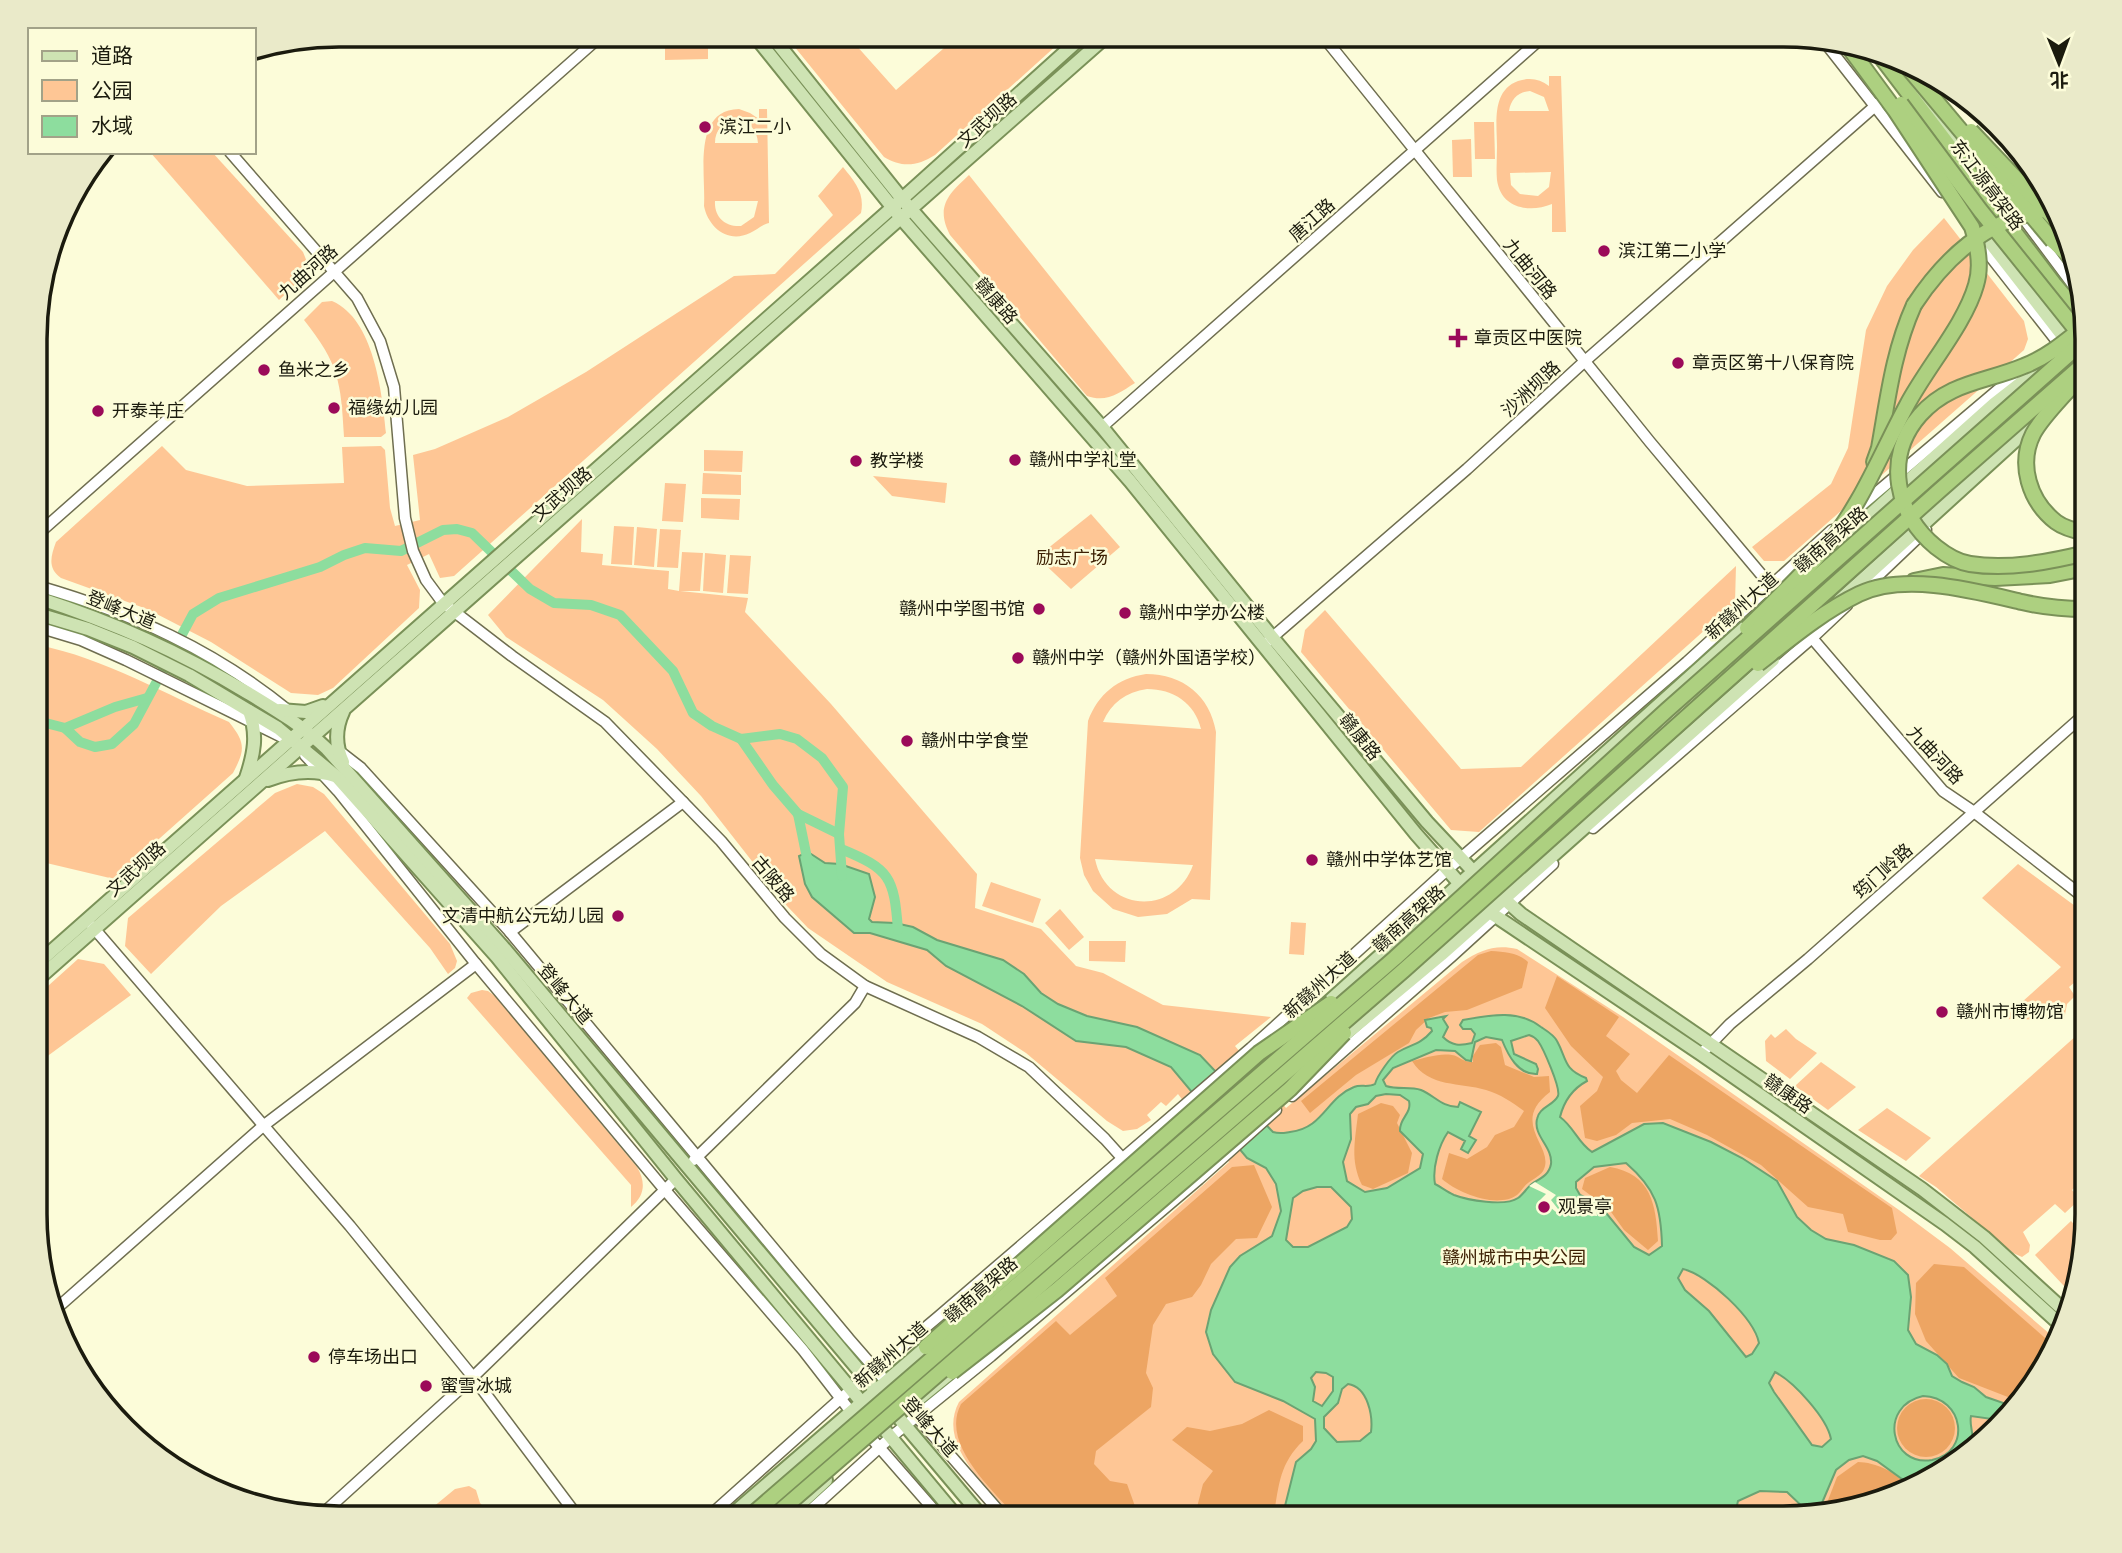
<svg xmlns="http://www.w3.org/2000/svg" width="2122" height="1553" viewBox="0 0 2122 1553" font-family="Montserrat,'Noto Sans SC',sans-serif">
<rect width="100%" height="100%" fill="#fcfcd9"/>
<!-- green -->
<g fill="#fec695" fill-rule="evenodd">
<path d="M665,35h43v24l-43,1z"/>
<path d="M785,35h62l49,55 63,-55h109l-133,120c-17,11 -33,13 -51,2z"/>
<path d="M1549,76h12l5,156h-14v-28c-22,9 -51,5 -55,-24 -1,-11 0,-22 0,-33 0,-23 -6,-56 21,-66 12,-4 22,-2 31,5zM1530,91l14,6 5,14h-40c2,-12 9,-19 21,-20zM1551,172l-2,15 -11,9 -18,-2 -9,-9 -1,-12z"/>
<path d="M739,109l11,4 9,6v-10h8l2,114c-8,2 -12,7 -19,10 -22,11 -42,-6 -46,-27 2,-32 -12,-96 35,-97zM736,120c13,1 21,9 22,23h-43c0,-13 8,-21 21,-23zM758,201l-4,16 -13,9c-16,1 -27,-9 -26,-25z"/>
<path d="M1474,122h20l1,37h-20z"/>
<path d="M1471,139l1,38h-19l-1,-37z"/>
<path d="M150,152h62l91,100 4,10 -2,13 -26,25z"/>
<path d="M843,167c12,15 22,26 18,46l-407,363 -14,2 -11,-24 -22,11 13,25 -1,18 -86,80 -15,7 -27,-2 -80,-51 -64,-33 -86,-31c-14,-10 -10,-22 -5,-36l106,-96 24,24 61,16 97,-3 -2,-36 39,-1 4,4 5,58 5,18 25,-6 -7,-65 22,-6 73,-32 78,-45 148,-96 41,-2 58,-59 -15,-19z"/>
<path d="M969,175l166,208c-16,10 -28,20 -48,13l-137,-161c-15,-29 -1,-41 19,-60z"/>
<path d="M1944,218l80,103 4,18 -4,11 -240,211h-20l-12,-14 79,-63 17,-36 18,-118 21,-44 26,-36z"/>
<path d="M332,301c42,18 50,91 54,132l-5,4h-37c-3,-55 -5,-73 -40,-117l18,-18z"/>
<path d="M704,450l39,1 -1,21 -38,-1z"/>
<path d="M703,473l38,2v20l-39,-1z"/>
<path d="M873,476l74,7 -2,20 -53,-7z"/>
<path d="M665,483l21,1 -3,38 -21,-1z"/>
<path d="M701,498l39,1 -1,21 -38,-2z"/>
<path d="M1091,514l29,33 -49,42 -34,-32z"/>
<path d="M582,519l-1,33 22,2 -1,11 67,6 -1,18 11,2 3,-39 21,1 -3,38h-20l68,7 -3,14 86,92 146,170 -2,34 66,21 35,37 27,7 60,32 108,12 -36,29 51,62 176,-146c19,-12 33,-18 55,-13l106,68 276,193 51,38 101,87 5,5 -32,59 -106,87 -135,32h-769c-26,-31 -78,-73 -55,-116l270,-240 -51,-68 -12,12 -5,-4 -14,13 4,5 -14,9 -14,2 -16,-10 -81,-68 -44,-29 -95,-42 -79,-54 -21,-22 -86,-110 -44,-47 -54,-49 -97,-63 -18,-22z"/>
<path d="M614,526l20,1 -2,38 -21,-1z"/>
<path d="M637,527l20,2 -3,38 -20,-2z"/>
<path d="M660,529l21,1 -3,38 -21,-1z"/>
<path d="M705,553l21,2 -3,38 -20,-2z"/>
<path d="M730,555l21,1 -3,38 -21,-1z"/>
<path d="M1736,566l-1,37 -256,229 -28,-2 -150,-178 4,-22 20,-20 136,159 60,-2z"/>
<path d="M38,645c66,13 129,50 191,77 17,21 16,28 4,51l-119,106 -76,-18z"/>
<path d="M1146,674c37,0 64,22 70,58l-6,168 -18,-1 -25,15 -29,3 -25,-8 -20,-18 -9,-16 -4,-17 8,-137c10,-27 30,-43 58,-47zM1147,689c26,0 48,14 54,40l-98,-7c8,-19 23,-30 44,-33zM1095,859l97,6h1c-18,51 -87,48 -98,-6z"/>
<path d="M297,784l16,3 11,7 126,150 7,17 -2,7 -7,6 -18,-26 -105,-117 -104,75 -70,68 -26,-28 3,-28 147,-125z"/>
<path d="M2018,864l68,50v59l-17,14 6,9 -8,8 -3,16 -61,-1 58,-52 -79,-69z"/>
<path d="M991,882l50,17 -8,24 -51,-17z"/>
<path d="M1060,909l24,28 -15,13 -24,-27z"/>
<path d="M1291,922l15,1 -2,32 -15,-1z"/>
<path d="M1089,941h37l-1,21 -36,-1z"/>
<path d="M78,959l26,5 27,31 -93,68v-68z"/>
<path d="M482,990l6,1 7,5 142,171c9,15 8,29 -6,40v-22l-164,-187 4,-5z"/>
<path d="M2086,1027v150l-14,13 8,9 -15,14 -10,-9 -32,28 7,13 -1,7 -7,5 -9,-4 -77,-66 -17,-11z"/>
<path d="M1786,1029l10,10 21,14 -27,26 -24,-18 -1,-20 6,-7 4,4z"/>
<path d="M1821,1062l35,25 -28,23 -33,-24z"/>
<path d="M1887,1108l44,30 -25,23 -48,-31z"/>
<path d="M2071,1221l15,16 -7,36 -15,13 -29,-31z"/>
<path d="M469,1486l7,4 4,13 13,14h-72l34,-28z"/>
</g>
<!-- forest -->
<g fill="#eda563">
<path d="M1491,951c14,1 26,1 37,11l-6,26 -55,22 -22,2 -16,6 -13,12 -7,13 -53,32 -46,38 -9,-12 177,-146z"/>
<path d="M1557,976l62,41 -13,19 24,18 -14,17 5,9 16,13 32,-38 223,153 5,25 -6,7h-11l-32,-8 -5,-18 -35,-7 -47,-42 -54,-30 -37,-16 -38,4 -16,12 -19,6 -12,-3 -5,-32 17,-15 6,-14 -32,-31 -26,-38z"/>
<path d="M1496,1043l5,4 4,18 29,12 15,-1 1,16c-41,31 4,54 -6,77 -2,6 -11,10 -16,14 -4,3 -7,9 -11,12 -20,14 -59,-2 -75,-16l7,-26 18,6 20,-12 8,-12 19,-8 10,-16c-12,-9 -24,-17 -38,-21 -26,-8 -57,-2 -74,-29 13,-3 27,-8 40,-6 8,1 11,8 21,7v-6l7,-11z"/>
<path d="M1381,1103l12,3 7,9 -3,8 15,30 -4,20 -35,16 -11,-4c-12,-25 -7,-44 -4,-71z"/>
<path d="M1254,1165l18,42 -15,31 -21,1 -25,25 -10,21 -9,12 -26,7 -13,21 -7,48 7,15 -2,19 -55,44 -2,13 16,17 17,3 9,25 8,9h-127c-25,-29 -77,-74 -56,-114l95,-83 14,14 47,-39 -12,-18 127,-111z"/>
<path d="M1610,1167c41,7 46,37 48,74l-10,9 -24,-20 -15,-21 -27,-20 3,-11z"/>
<path d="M1934,1264l30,3 89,78 -28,52 -12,2 -54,-21 -33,-37 -11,-27 1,-31z"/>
<circle cx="1926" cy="1428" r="29"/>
<path d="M1269,1410l34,16v15c-23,22 -24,43 -29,73l-4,4h-87l14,-11 6,-23 10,-13 -41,-31 15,-13 23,4 32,-7z"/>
<path d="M1858,1462c16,0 43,11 49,27l-82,19 12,-31z"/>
</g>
<!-- water -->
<path fill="#8ddd9e" stroke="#6ba373" stroke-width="2" fill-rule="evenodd" d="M808,852l17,11 15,1 29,10 6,23 -6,22 3,3 23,1 18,4 24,13 66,20 21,14 17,19 17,11 29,12 50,11 63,28 73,77c7,2 10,1 17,0 34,-4 36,-34 64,-45 7,-3 14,1 21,-3 2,-8 16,-28 23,-32 14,-8 22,-7 34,-21l-1,-3 -4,-1 -2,-7 21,-4 -3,3 5,8 -5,10c9,9 17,9 29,6l3,-9 -4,-5h-8l-3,-4 3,-5c27,-5 55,-11 78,7 6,4 13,8 16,14 10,18 6,28 29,37l1,3c-15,8 -23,20 -27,36 14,10 18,26 32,35l52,-28 19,-1 48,19 31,16 35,23 20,36 14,13 15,9 28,6 40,16 14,14 3,22 -3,33 8,14 21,11 10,9 5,12 10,6 12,5 12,10 29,10 -16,13 -28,-4c-2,9 3,17 1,26l-52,43 -18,-6 -25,-18 -14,-5 -14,4 -13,10 -17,40 -11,2 -21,-20 -27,-1 -22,10 -4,17h-452l14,-56 15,-13 5,-8 -1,-22 -32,-18 -48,-19 -22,-28 -7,-22 5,-22 19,-43 10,-11 32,-20 9,-25 -5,-27 -10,-16 -19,-10 -76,-91 -45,-20 -50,-6 -54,-35 -76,-40 -19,-16 -57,-17h-16l-42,-36 -7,-13 -6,-28zM1529,1035c5,2 5,2 9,6 5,7 23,47 20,55 -5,10 -19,11 -21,23 -4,17 16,28 14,45 -2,11 -10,14 -18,19 -6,4 -9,11 -15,15 -13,9 -51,2 -64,-3 -7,-3 -13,-8 -19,-11 -3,-16 4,-39 13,-52l17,9 -4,8 7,4 8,-13 -7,-4 12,-24 -21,-10 -2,5c-16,0 -23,-11 -37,-17 -11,-4 -23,0 -35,-4l-3,-6 10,-12 43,-18 19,1 11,9 5,1 4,-19 11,-5 16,3c6,15 16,35 35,34l1,-5 -2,-5 -22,-10 -3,-13zM1386,1094l14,1 9,6c3,13 -10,17 -9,30l23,23 -3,14 -33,20 -22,4 -18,-11 -4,-19 8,-23 -1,-25 6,-7 12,-3 8,-8zM1626,1163c30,26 35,44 36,83l-13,9 -15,-8 -36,-44 -18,-8 -4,-7v-6l18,-15zM1317,1187h14l20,20 1,12 -5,8 -39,20h-15l-7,-7 7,-42 10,-7zM1683,1269c25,6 71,49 76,74l-7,11 -6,3 -37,-46 -24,-21 -7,-12zM1316,1372l10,1 7,4v14l-11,15 -9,-5 2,-14 -4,-9zM1775,1372c19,10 52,46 56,67l-9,8 -10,-2 -38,-53 -5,-9zM1348,1384c20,3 25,32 23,48l-11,9 -23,1 -13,-14v-11l14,-14 4,-14zM1923,1396c41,1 49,56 9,64 -42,7 -54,-54 -9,-64z"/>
<!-- pier -->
<path fill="#fcfcd9" d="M1535,1182l21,13 -5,5 7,9 36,2 2,-8 1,13 -41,-4 -5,-4 -9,6 -5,-7 6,-4 -2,-4 5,-5 -17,-8z"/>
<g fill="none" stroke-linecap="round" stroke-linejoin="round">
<!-- canal -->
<g stroke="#8ddd9e" stroke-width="10">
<path d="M38,721l27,7 15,14 15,5 17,-3 22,-20 59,-110 26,-16 101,-31 24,-12 21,-7 36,3 42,-21 14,-1 15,4 58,56 24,14 37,2 29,10 53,56 20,42 19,13 29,13 39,-5 17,5 25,19 21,29 -4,47 3,42"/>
<path d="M65,728l50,-21 32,-9"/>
<path d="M741,739l32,46 25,29 41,20"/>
<path d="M798,814l9,44 6,5"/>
<path d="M841,849c49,20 53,28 57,81"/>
</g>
<defs>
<g id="minor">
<path d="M1322,35l328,407 120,143"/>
<path d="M1823,40l119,152"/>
<path d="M230,152l127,146 23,43 14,46 11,131 8,33 13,29 17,23 69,53 93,66 116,119 64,77 36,36 44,32 113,51 51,30 76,72 18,20"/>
<path d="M2000,187l79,106"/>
<path d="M1976,238l105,134"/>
<path d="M1102,427l442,-391"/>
<path d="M1857,509l162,-137"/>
<path d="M38,534l564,-499"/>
<path d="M38,586c93,27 175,63 251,125"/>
<path d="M1863,590l63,-60"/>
<path d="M38,627l43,13 45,20 160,79"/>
<path d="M1812,638l131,153 31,21 112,87"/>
<path d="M1268,641l199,-172 118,-108 297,-261"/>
<path d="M339,751l22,17 149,164 339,407 156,179"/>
<path d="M305,755l33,36 138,173 188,225 139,161 69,89 69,79"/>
<path d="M1593,828l219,-190 35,-33"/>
<path d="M92,926l258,300 123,151 105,140"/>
<path d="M510,932l173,-130"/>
<path d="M1701,1054l29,-30 78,-65 278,-246"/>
<path d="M1292,1096l160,-140 101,-92"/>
<path d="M694,1160l161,-157 10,-17"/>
<path d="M56,1309l207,-183 213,-162"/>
<path d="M319,1517l154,-140 203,-198"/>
<path d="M707,1518l133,-119 98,-82 313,-269 196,-178 240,-208 145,-132"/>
<path d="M802,1518l89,-81 100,-81 208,-177 77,-69"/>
</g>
<g id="major">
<path d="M754,35l147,183 229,263 286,353 44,50 28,27 213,143 244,170 30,23 88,80"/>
<path d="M771,35l131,164 200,228 170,210 155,185 46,49 48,43 401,275 62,48 85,78"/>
<path d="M1890,56l79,105"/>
<path d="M1978,227l108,139"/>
<path d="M1825,555l169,-151 69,-54"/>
<path d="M38,598c77,25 140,53 210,95 28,17 55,33 79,56l176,198 480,571"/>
<path d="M1839,601l201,-183"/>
<path d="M38,614l50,15 45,18 56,28 89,53 59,49 160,180 179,222 282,339"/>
<path d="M280,710l26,2 17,-6"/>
<path d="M343,762c-8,-17 -8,-33 0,-50"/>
<path d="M246,778c8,-24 12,-43 3,-67"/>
<path d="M268,780c23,-9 44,-11 67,-4"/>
<path d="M38,963l855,-756 191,-172"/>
<path d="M38,979l1070,-944"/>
<path d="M1323,1007l429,-386"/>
<path d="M1339,1040l102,-85 332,-295"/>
<path d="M1136,1170l147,-128"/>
<path d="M921,1397l38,-31"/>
<path d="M728,1518l204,-176"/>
<path d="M785,1518l41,-38"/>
</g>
<g id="highway">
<path d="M1878,53l176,231 32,38"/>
<path d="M2053,241l17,16"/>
<path d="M1874,462l5,-14c9,-50 14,-96 35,-143"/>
<path d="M1914,581l29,-6 52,3 55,-3 36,-7"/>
</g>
</defs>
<!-- minor casing -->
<use href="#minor" stroke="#6f6e50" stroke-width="13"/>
<!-- major casing -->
<use href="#major" stroke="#7a9158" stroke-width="16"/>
<!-- highway casing -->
<use href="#highway" stroke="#7a9158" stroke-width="18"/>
<!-- minor -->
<use href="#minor" stroke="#fff" stroke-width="10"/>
<!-- major -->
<use href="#major" stroke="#cee3b3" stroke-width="12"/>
<!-- highway -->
<use href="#highway" stroke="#add080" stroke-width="14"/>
<defs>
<g id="highway-bridge">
<path d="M1900,58l153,183"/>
<path d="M1901,104l79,106 102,127"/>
<path d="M1971,131l90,95"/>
<path d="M1914,305c29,-44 70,-83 124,-93"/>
<path d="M2086,325c-19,15 -38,32 -62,41 -38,16 -75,16 -104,49 -37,42 -24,100 16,132 10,8 21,15 34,17 38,6 79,-2 116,-11"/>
<path d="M2083,376c-12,10 -43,44 -50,58 -15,30 -4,67 23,88 8,6 20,9 30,11"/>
<path d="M1747,628c26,-26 54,-51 78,-80 36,-42 56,-95 82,-143 20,-38 58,-81 69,-120 6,-19 2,-39 -4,-58l-77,-117 -47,-64"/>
<path d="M1758,664c32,-25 64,-52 101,-70 46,-22 116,-3 163,8 21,5 43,7 64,7"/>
<path d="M926,1347l333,-294 72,-50"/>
<path d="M952,1372l105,-82 233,-201 54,-56"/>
<path d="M748,1518l647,-560 272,-248 419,-371"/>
<path d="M772,1518l632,-548 535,-479 147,-129"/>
</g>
</defs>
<!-- highway-bridge casing -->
<use href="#highway-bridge" stroke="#7a9158" stroke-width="18" stroke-linecap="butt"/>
<!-- highway-bridge -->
<use href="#highway-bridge" stroke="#add080" stroke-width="14"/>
</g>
<!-- markers -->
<g fill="#9b0a59" stroke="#fcfcd9" stroke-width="2.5">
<circle cx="705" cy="127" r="7"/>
<circle cx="1604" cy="251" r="7"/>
<path d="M1454.5 327.5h7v7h7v7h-7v7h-7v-7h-7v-7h7z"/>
<circle cx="1678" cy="363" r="7"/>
<circle cx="264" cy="370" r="7"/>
<circle cx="334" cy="408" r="7"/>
<circle cx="98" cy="411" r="7"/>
<circle cx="1015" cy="460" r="7"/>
<circle cx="856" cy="461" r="7"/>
<circle cx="1039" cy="609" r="7"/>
<circle cx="1125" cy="613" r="7"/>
<circle cx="1018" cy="658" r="7"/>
<circle cx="907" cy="741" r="7"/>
<circle cx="1312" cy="860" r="7"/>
<circle cx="618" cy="916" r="7"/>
<circle cx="1942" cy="1012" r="7"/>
<circle cx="1544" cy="1207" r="7"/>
<circle cx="314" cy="1357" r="7"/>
<circle cx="426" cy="1386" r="7"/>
</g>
<g text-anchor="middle" stroke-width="5" stroke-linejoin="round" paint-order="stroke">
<!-- street labels -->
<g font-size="18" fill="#1b1b0e" stroke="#fcfcd9">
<text transform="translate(987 120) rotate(-42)" y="6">文武坝路</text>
<text transform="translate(1987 185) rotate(53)" y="6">东江源高架路</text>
<text transform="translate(1312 220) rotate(-42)" y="6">唐江路</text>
<text transform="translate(1530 269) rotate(51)" y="6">九曲河路</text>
<text transform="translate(308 272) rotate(-42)" y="6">九曲河路</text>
<text transform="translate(996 301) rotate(49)" y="6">赣康路</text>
<text transform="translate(1531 389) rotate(-43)" y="6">沙洲坝路</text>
<text transform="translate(562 494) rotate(-41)" y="6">文武坝路</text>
<text transform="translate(1831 540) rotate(-41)" y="6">赣南高架路</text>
<text transform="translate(1742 606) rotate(-42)" y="6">新赣州大道</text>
<text transform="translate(121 610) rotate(22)" y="6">登峰大道</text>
<text transform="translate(1360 737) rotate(51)" y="6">赣康路</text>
<text transform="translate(1935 755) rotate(47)" y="6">九曲河路</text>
<text transform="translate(136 869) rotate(-42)" y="6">文武坝路</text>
<text transform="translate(1883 871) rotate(-42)" y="6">筠门岭路</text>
<text transform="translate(773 879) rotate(50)" y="6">古陂路</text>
<text transform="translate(1409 919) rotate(-42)" y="6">赣南高架路</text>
<text transform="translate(1320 985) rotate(-42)" y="6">新赣州大道</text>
<text transform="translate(565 994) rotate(50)" y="6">登峰大道</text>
<text transform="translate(1788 1094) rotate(35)" y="6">赣康路</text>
<text transform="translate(981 1290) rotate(-41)" y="6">赣南高架路</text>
<text transform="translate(891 1355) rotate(-41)" y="6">新赣州大道</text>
<text transform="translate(930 1427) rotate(49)" y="6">登峰大道</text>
</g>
<!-- poi labels -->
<g font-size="18" fill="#1b1b0e" stroke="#fcfcd9" text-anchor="start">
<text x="719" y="133">滨江二小</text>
<text x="1618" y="257">滨江第二小学</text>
<text x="1474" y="344">章贡区中医院</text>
<text x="1692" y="369">章贡区第十八保育院</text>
<text x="278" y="376">鱼米之乡</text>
<text x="348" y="414">福缘幼儿园</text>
<text x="112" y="417">开泰羊庄</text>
<text x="1029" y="466">赣州中学礼堂</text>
<text x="870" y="467">教学楼</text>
<text x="1025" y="615" text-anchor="end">赣州中学图书馆</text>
<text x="1139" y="619">赣州中学办公楼</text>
<text x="1032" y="664">赣州中学（赣州外国语学校）</text>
<text x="921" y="747">赣州中学食堂</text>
<text x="1326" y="866">赣州中学体艺馆</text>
<text x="604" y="922" text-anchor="end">文清中航公元幼儿园</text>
<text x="1956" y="1018">赣州市博物馆</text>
<text x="1558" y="1213">观景亭</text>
<text x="328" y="1363">停车场出口</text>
<text x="440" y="1392">蜜雪冰城</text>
</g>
<!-- park labels -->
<g font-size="18" fill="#3d2104" stroke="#fcfcd9">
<text x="1072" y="564">励志广场</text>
<text x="1514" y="1264">赣州城市中央公园</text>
</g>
</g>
<!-- crop -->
<path d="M0 0H2122V1553H0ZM339 47H1783A292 292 0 0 1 2075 339V1214A292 292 0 0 1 1783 1506H339A292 292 0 0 1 47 1214V339A292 292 0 0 1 339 47Z" fill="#eaeac9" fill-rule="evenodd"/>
<path fill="none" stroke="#1b1b0e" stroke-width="3.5" d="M339 47H1783A292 292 0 0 1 2075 339V1214A292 292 0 0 1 1783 1506H339A292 292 0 0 1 47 1214V339A292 292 0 0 1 339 47Z"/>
<!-- legend -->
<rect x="28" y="28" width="228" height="126" fill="#fcfcd9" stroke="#a2a288" stroke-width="2"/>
<rect x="42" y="51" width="35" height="10" fill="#cee3b3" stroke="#a2a288" stroke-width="2"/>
<text x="91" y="63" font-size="21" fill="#1b1b0e">道路</text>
<rect x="42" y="80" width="35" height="21" fill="#fec695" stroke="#a2a288" stroke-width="2"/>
<text x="91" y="98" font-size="21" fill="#1b1b0e">公园</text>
<rect x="42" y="116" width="35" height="21" fill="#8ddd9e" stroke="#a2a288" stroke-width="2"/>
<text x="91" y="133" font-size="21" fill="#1b1b0e">水域</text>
<!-- north arrow -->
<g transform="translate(2059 63) rotate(179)" stroke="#fcfcd9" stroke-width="5" paint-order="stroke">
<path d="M0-5L12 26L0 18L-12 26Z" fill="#1b1b0e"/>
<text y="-10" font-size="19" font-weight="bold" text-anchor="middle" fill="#1b1b0e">北</text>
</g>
</svg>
